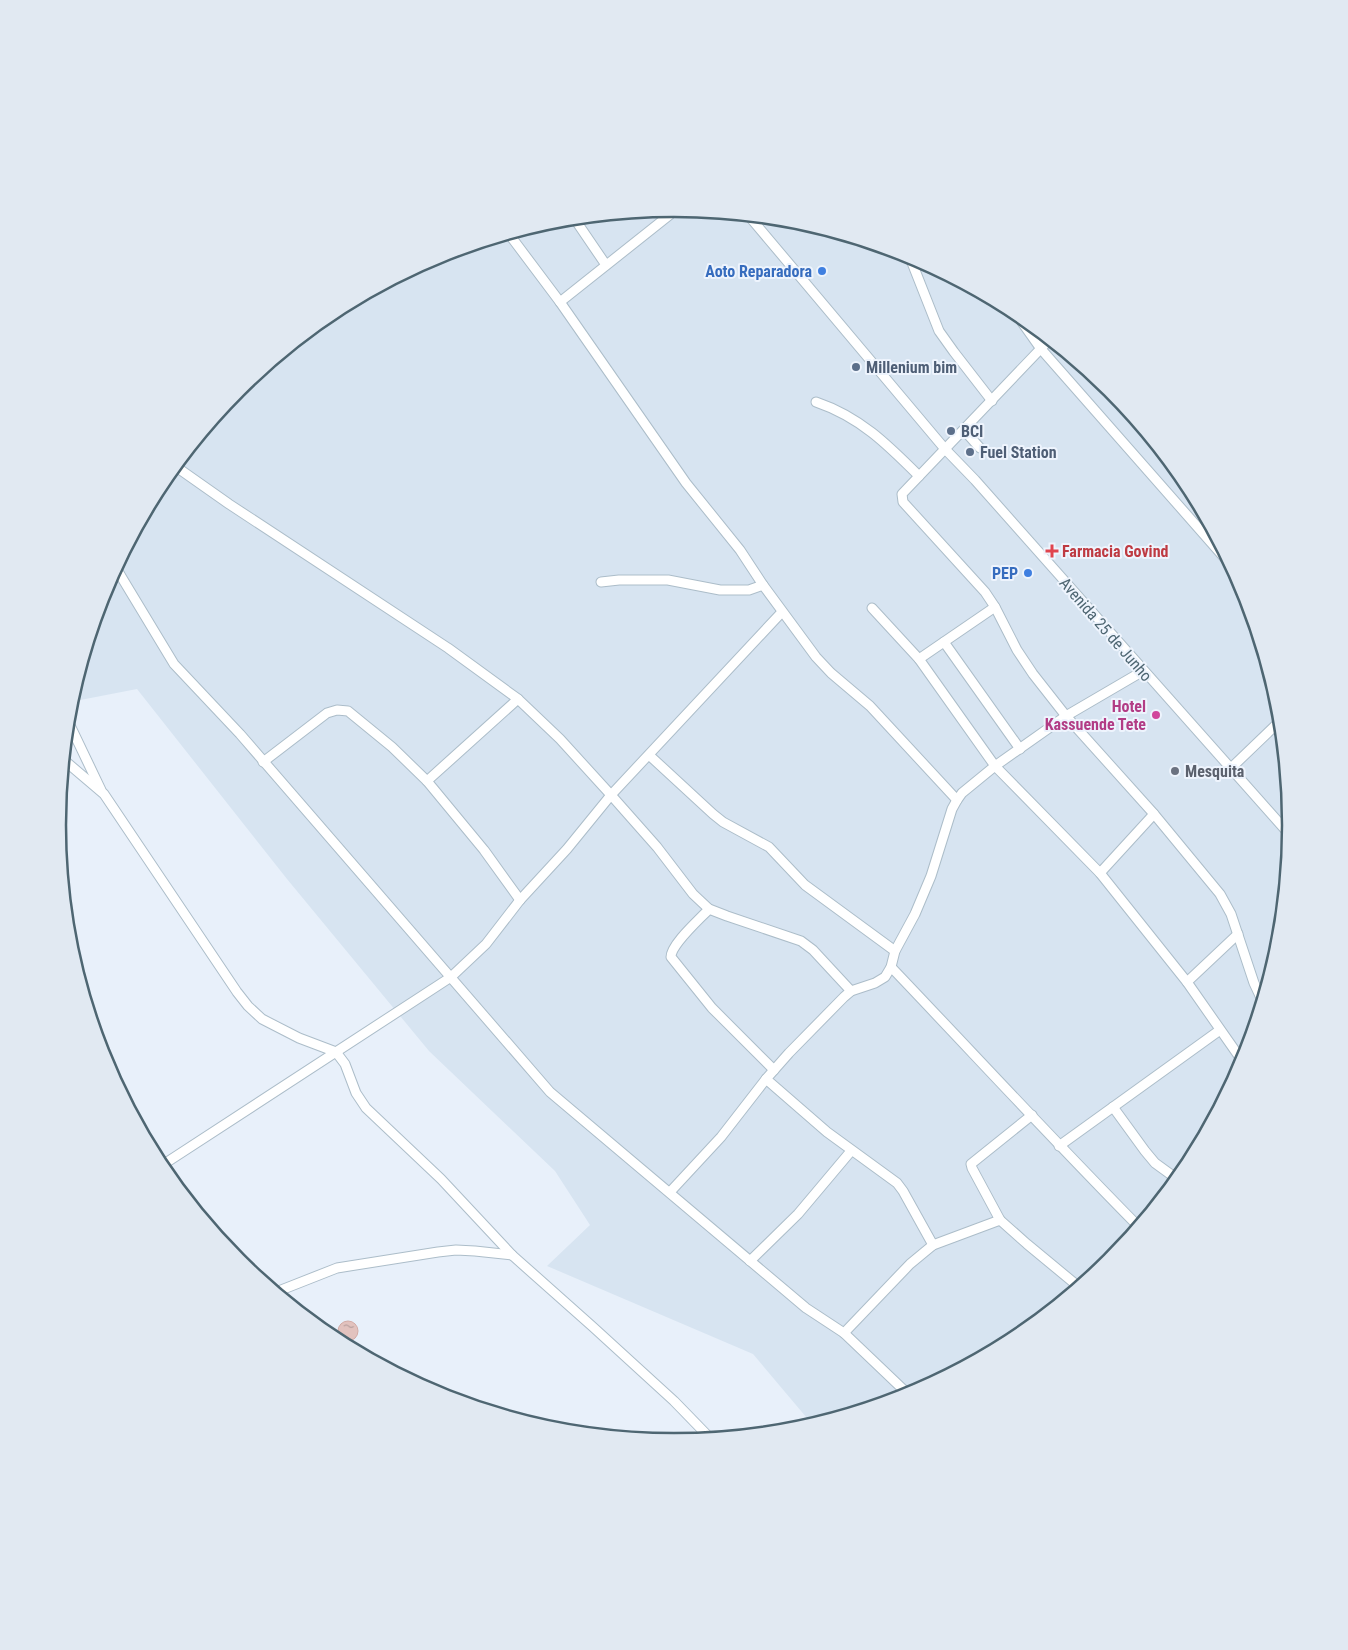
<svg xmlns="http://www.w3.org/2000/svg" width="1348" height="1650" viewBox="0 0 1348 1650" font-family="'Roboto Condensed',sans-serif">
<defs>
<pattern id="water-ripples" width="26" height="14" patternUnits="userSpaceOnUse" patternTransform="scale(1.25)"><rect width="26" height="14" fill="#e2c2be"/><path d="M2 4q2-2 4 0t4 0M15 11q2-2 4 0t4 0" fill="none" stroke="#b9a19f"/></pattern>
</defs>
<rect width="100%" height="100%" fill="#e8f0fa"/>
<!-- residential -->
<path fill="#d7e4f1" d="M674,209l121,11 115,36 107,57 93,76 77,94 57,106 35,116 11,120 -11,121 -36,115 -57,107 -76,93 -94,77 -106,57 -98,29 -59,-70 -206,-88 43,-41 -35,-54 -126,-120 -142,-172 -150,-190 -67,13 35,-113 57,-107 76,-93 94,-77 106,-57 116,-35z"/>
<!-- water -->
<circle fill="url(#water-ripples)" stroke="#d3aba5" cx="348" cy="1331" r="10"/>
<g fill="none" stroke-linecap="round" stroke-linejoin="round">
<defs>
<g id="minor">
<path d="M749,216l196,233 30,31 315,355"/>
<path d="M574,218l32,47"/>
<path d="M509,234l51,68 126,181 54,67 23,35 53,72 15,16 39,33 87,94"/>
<path d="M909,255l30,76 15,21 38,49"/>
<path d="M560,302l117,-93"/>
<path d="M1014,311l27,38 189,215"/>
<path d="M1050,339l-148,155 1,8 82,90 10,15 22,43 16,24 33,42 88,98 66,80 11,20 23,69 8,17"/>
<path d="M816,402c44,15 71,42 103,74"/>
<path d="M964,430l16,18"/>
<path d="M175,466l54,38 219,144 70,51 42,40 51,56 46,52 36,47 16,15 18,7 74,25 12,9 38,41"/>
<path d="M116,568l58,96 66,70 310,358 256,216 38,25 65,62"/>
<path d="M109,580l11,-5"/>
<path d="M601,582l18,-2h49l52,10h29l14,-5"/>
<path d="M872,608l47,51 76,107 105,107 87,109 56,80"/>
<path d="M944,642l76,107"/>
<path d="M919,659l76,-52"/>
<path d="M68,721l33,69"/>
<path d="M649,755l64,59 10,8 46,25 36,38 90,66"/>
<path d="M64,760l40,34 133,198 11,14 14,13 37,19 37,14 9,12 11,29 10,15 75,71 71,76 81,72 81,74 36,37"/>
<path d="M263,762l64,-49 10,-3 11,1 44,36 35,34 57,69 36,50"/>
<path d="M1230,769l50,-48"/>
<path d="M427,781l91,-82"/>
<path d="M1100,873l54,-59"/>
<path d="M709,909c-9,10 -38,35 -38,48l41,51 62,62"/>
<path d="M891,967c83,87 163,174 247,259"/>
<path d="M1187,982l51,-48"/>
<path d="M766,1079l61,53 70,51 6,8 30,54"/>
<path d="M1113,1107l32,44 10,12 22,16"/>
<path d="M1032,1115l-61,49 1,4 28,52 27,24 52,43"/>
<path d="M1059,1146l161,-116"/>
<path d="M161,1166l290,-189 35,-33 34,-44 47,-51 44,-54 171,-183"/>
<path d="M670,1192l51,-55 45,-58 23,-26 55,-56 7,-6 24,-8 10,-6 6,-10 4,-16 20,-37 16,-38 21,-67 5,-9 5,-7 33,-27 71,-50 77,-45"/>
<path d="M750,1261l48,-47 53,-63"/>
<path d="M276,1292l61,-24 101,-16 18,-2 19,1 37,4"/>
<path d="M844,1333l66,-69 23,-19 67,-25"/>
</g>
</defs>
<!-- minor casing -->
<use href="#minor" stroke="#acbdc9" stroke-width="11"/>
<!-- minor -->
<use href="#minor" stroke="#fff" stroke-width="9"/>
</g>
<!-- markers -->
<g fill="#3f7fe0" stroke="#eef4fd" stroke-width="2">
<circle cx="822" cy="271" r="5"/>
<circle cx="1028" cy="573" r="5"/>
</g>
<g fill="#5c6f8a" stroke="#eef4fd" stroke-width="2">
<circle cx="856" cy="367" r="5"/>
<circle cx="951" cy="431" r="5"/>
<circle cx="970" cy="452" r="5"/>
</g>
<path fill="#e0444e" stroke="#eef4fd" stroke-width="2" d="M1049.5 543.5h5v5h5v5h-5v5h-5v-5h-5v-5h5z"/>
<circle fill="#d1479c" stroke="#eef4fd" stroke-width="2" cx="1156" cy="715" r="5"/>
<circle fill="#6b7280" stroke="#eef4fd" stroke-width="2" cx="1175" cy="771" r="5"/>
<g text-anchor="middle" stroke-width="4" stroke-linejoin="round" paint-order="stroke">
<!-- shop labels -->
<g font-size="16" font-weight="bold" fill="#366cbe" stroke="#eef4fd" text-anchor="end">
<text x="812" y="277">Aoto Reparadora</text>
<text x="1018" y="579">PEP</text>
</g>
<!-- service labels -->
<g font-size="16" font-weight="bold" fill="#4e5e75" stroke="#eef4fd" text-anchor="start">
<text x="866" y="373">Millenium bim</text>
<text x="961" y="437">BCI</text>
<text x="980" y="458">Fuel Station</text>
</g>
<!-- health labels -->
<g font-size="16" font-weight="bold" fill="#be3a42" stroke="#eef4fd" text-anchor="start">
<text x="1062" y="557">Farmacia Govind</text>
</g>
<!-- street labels -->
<g font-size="16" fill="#4e6672" stroke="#eef4fd">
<text transform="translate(1106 629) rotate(49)" y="6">Avenida 25 de Junho</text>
</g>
<!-- hotel labels -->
<g font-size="16" font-weight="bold" fill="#b23c85" stroke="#eef4fd" text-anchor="end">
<text x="1146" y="712">Hotel<tspan x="1146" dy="18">Kassuende Tete</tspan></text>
</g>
<!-- worship labels -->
<g font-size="16" font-weight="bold" fill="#5b616d" stroke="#eef4fd" text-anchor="start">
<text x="1185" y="777">Mesquita</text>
</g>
</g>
<!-- crop -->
<path d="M0 0H1348V1650H0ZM66 825a608 608 0 1 1 1216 0a608 608 0 1 1-1216 0Z" fill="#e1e9f2" fill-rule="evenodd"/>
<path fill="none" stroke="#4e6672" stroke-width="2.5" d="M66 825a608 608 0 1 1 1216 0a608 608 0 1 1-1216 0Z"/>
</svg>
